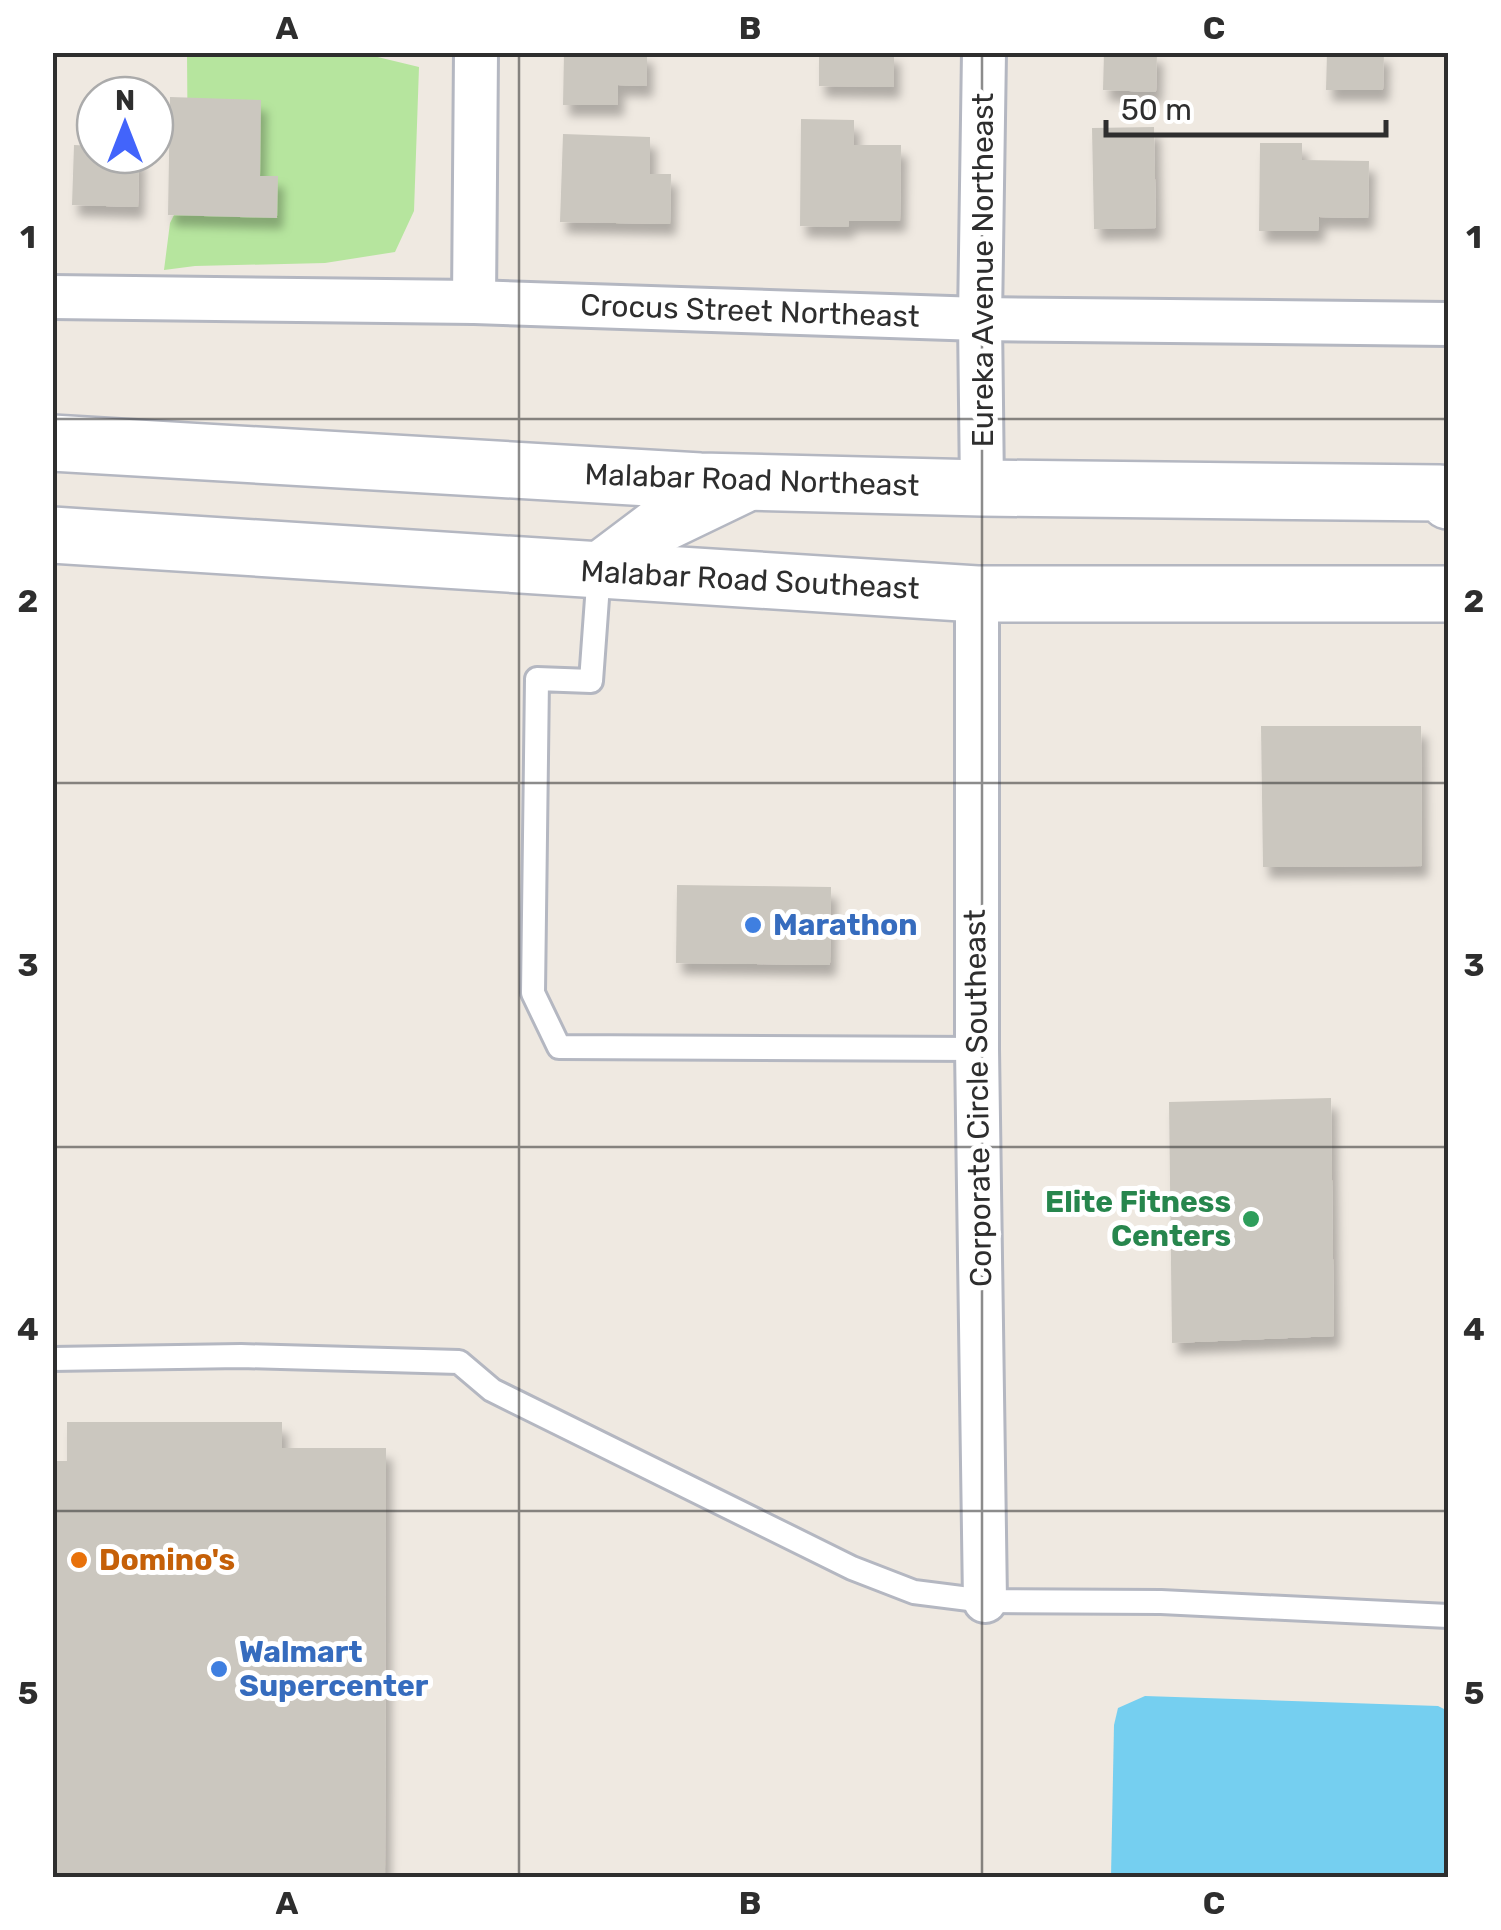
<svg xmlns="http://www.w3.org/2000/svg" width="1501" height="1930" viewBox="0 0 1501 1930" font-family="Rubik,sans-serif">
<defs>
<filter id="shadow"><feDropShadow dx="6" dy="11" stdDeviation="5" flood-color="#0004"/></filter>
</defs>
<rect width="100%" height="100%" fill="#efe9e1"/>
<!-- green -->
<path fill="#b6e59e" d="M187,53h174l58,14 -5,144 -19,41 -70,11 -130,3 -31,4 6,-47 18,-36z"/>
<!-- water -->
<path fill="#75cff0" d="M1145,1696l293,10 10,5v166h-337l3,-152 4,-17z"/>
<!-- building -->
<g fill="#cbc7bf" filter="url(#shadow)">
<path d="M564,52h83v34l-29,-1v20h-55z"/>
<path d="M819,52h75v35l-75,-1z"/>
<path d="M1104,52h53l-1,40 -53,-2z"/>
<path d="M1327,52h57l-1,38h-57z"/>
<path d="M170,97l91,3 -1,76h18l-1,42 -109,-3z"/>
<path d="M801,119l53,1v25h47l-1,76h-51l-1,6 -48,-1z"/>
<path d="M1154,127l2,101 -62,1 -2,-101z"/>
<path d="M563,134l87,3v37h21l-1,50 -110,-2z"/>
<path d="M1260,143h42v17l67,1 -1,57 -49,-1 -1,14h-59z"/>
<path d="M74,145l21,1v9h44l-1,52 -66,-2z"/>
<path d="M1261,726h160l1,140 -159,1z"/>
<path d="M677,885l154,2 -1,78 -154,-2z"/>
<path d="M1331,1098l3,238 -162,7 -3,-241z"/>
<path d="M67,1422h215v26h104l-1,430h-333v-417h15z"/>
</g>
<g fill="none" stroke-linecap="round" stroke-linejoin="round">
<defs>
<g id="service">
<path d="M599,571l-8,110 -54,-2 -4,314 26,54 418,2"/>
<path d="M52,1359l189,-3 218,6 33,28 360,178 62,24 71,9 176,1 287,14"/>
</g>
<g id="minor">
<path d="M52,297l422,5 506,17 468,5"/>
<path d="M474,302l2,-250"/>
<path d="M982,488l-2,-169 4,-267"/>
<path d="M977,594v455l8,552"/>
</g>
<g id="secondary">
<path d="M52,443l648,38 282,7 458,5 8,8"/>
<path d="M52,535l925,59h471"/>
<path d="M599,571l61,-46 81,-39"/>
</g>
</defs>
<!-- service casing -->
<use href="#service" stroke="#b4b7c1" stroke-width="28"/>
<!-- minor casing -->
<use href="#minor" stroke="#b4b7c1" stroke-width="48"/>
<!-- secondary casing -->
<use href="#secondary" stroke="#b4b7c1" stroke-width="60"/>
<!-- service -->
<use href="#service" stroke="#fff" stroke-width="22"/>
<!-- minor -->
<use href="#minor" stroke="#fff" stroke-width="42"/>
<!-- secondary -->
<use href="#secondary" stroke="#fff" stroke-width="55"/>
</g>
<!-- grid -->
<path fill="none" stroke="#2e2e2e" stroke-width="2.5" stroke-opacity="0.55" d="M519,52v1826M982,52v1826M52,419h1396M52,783h1396M52,1147h1396M52,1511h1396"/>
<!-- markers -->
<g fill="#3f7fe0" stroke="#fff" stroke-width="4">
<circle cx="753" cy="925" r="10"/>
<circle cx="219" cy="1669" r="10"/>
</g>
<circle fill="#2e9e5b" stroke="#fff" stroke-width="4" cx="1251" cy="1219" r="10"/>
<circle fill="#e8710a" stroke="#fff" stroke-width="4" cx="79" cy="1560" r="10"/>
<g text-anchor="middle" stroke-width="10" stroke-linejoin="round" paint-order="stroke">
<!-- street labels -->
<g font-size="30" fill="#2e2e2e" stroke="#fff">
<text transform="translate(983 270) rotate(-90)" y="10">Eureka Avenue Northeast</text>
<text transform="translate(750 311) rotate(2)" y="10">Crocus Street Northeast</text>
<text transform="translate(752 480) rotate(2)" y="10">Malabar Road Northeast</text>
<text transform="translate(750 580) rotate(3)" y="10">Malabar Road Southeast</text>
<text transform="translate(978 1098) rotate(-91)" y="10">Corporate Circle Southeast</text>
</g>
<!-- shop labels -->
<g font-size="30" font-weight="bold" fill="#366cbe" stroke="#fff" text-anchor="start">
<text x="773" y="935">Marathon</text>
<text x="239" y="1662">Walmart<tspan x="239" dy="34">Supercenter</tspan></text>
</g>
<!-- leisure labels -->
<g font-size="30" font-weight="bold" fill="#27864d" stroke="#fff" text-anchor="end">
<text x="1231" y="1212">Elite Fitness<tspan x="1231" dy="34">Centers</tspan></text>
</g>
<!-- food labels -->
<g font-size="30" font-weight="bold" fill="#c56008" stroke="#fff" text-anchor="start">
<text x="99" y="1570">Domino's</text>
</g>
</g>
<!-- border -->
<rect width="1501" height="1930" fill="none" stroke="#ffffff" stroke-width="110"/>
<!-- north arrow -->
<g transform="translate(125 125)"><circle r="48" fill="#ffffff" stroke="#ababab" stroke-width="2.5"/>
<path d="M0-8L18 38L0 25L-18 38Z" fill="#4264fb"/>
<text y="-15" font-size="28" font-weight="bold" text-anchor="middle" fill="#2e2e2e">N</text>
</g>
<!-- scale -->
<path d="M1106 120v15h280v-15" fill="none" stroke="#2e2e2e" stroke-width="5"/>
<text x="1121" y="120" font-size="30" fill="#2e2e2e" stroke="#ffffff" stroke-width="8" paint-order="stroke">50 m</text>
<rect x="55" y="55" width="1391" height="1820" fill="none" stroke="#2e2e2e" stroke-width="4"/>
<g font-size="32" text-anchor="middle" font-weight="bold" fill="#2e2e2e">
<text x="287" y="39">A</text>
<text x="750" y="39">B</text>
<text x="1214" y="39">C</text>
<text x="28" y="248">1</text>
<text x="1474" y="248">1</text>
<text x="28" y="612">2</text>
<text x="1474" y="612">2</text>
<text x="28" y="976">3</text>
<text x="1474" y="976">3</text>
<text x="28" y="1340">4</text>
<text x="1474" y="1340">4</text>
<text x="28" y="1704">5</text>
<text x="1474" y="1704">5</text>
<text x="287" y="1914">A</text>
<text x="750" y="1914">B</text>
<text x="1214" y="1914">C</text>
</g>
</svg>
